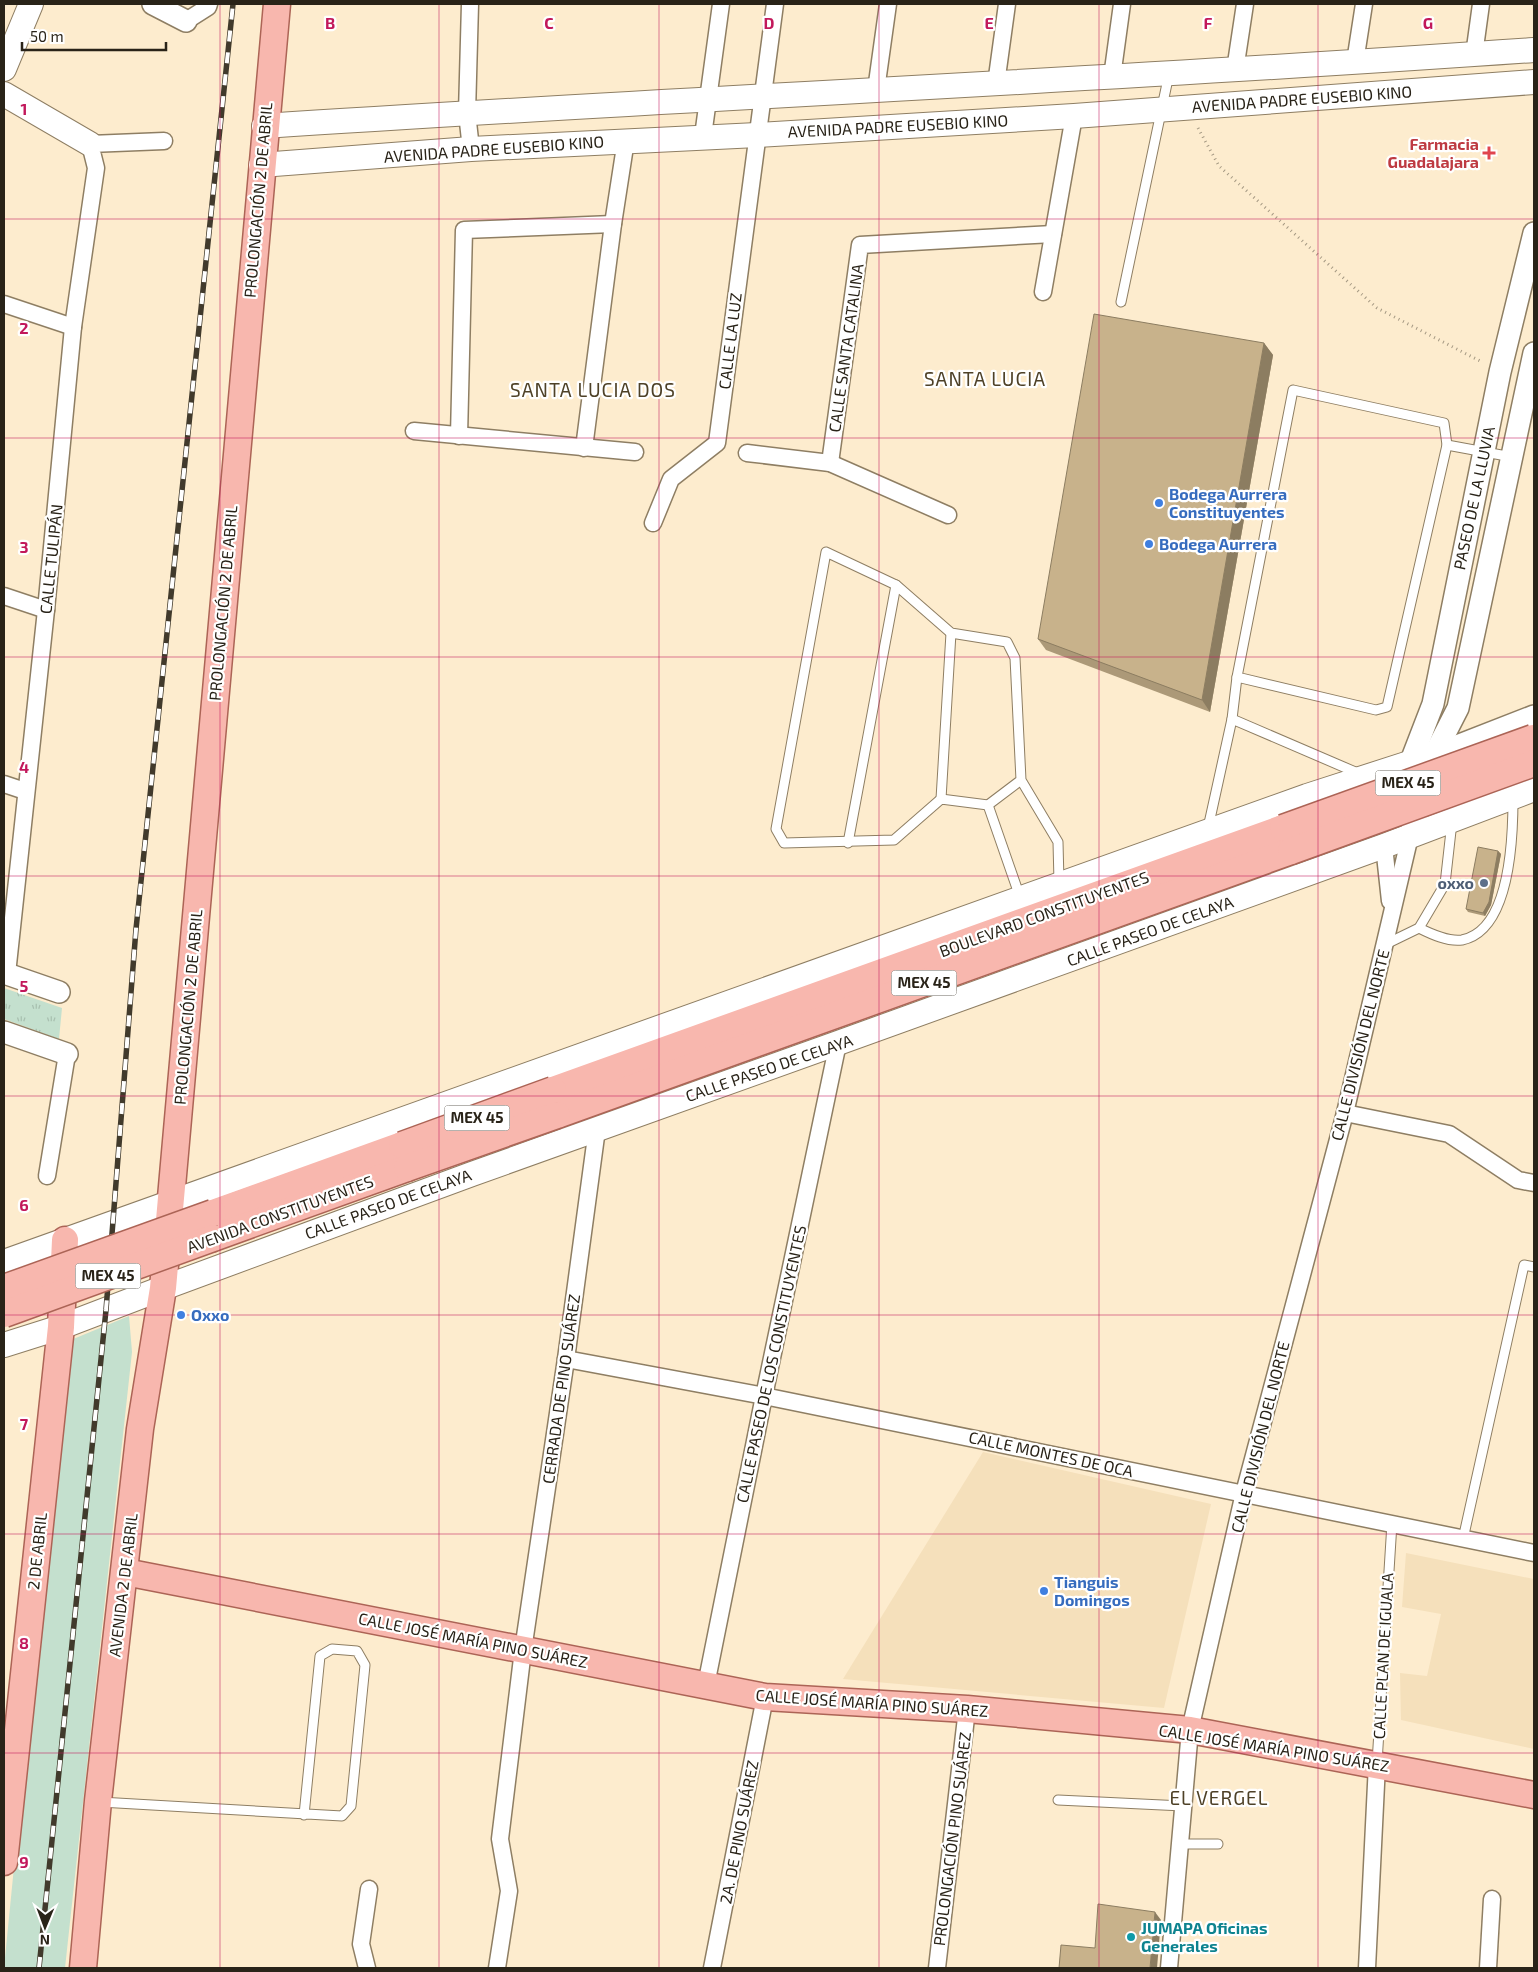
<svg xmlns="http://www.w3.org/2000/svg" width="1538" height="1972" viewBox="0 0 1538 1972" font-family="'Exo 2',sans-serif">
<defs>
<pattern id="park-tufts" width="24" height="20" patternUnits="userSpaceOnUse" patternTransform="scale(1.25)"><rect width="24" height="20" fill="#c4e0ce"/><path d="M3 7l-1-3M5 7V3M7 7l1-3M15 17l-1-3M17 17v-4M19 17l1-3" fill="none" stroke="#a8c0b0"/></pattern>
</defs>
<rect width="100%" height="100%" fill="#fdecce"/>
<!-- built -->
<g fill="#f5e0bb">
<path d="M983,1452l228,52 -47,204 -321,-29z"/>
<path d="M1406,1553l128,26v170l-133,-29 -1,-47 27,3 14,-62 -39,-7z"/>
</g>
<!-- grass -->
<path fill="#c4e0ce" d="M129,1316l3,36 -67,616h-61l62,-626z"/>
<!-- park -->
<path fill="url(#park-tufts)" d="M4,988l58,20 -3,31 -55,-20z"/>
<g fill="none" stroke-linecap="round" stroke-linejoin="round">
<defs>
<g id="service">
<path d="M1121,302l48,-228"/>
<path d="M1293,390l151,33 3,22 -60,262 -11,3 -139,-33z"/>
<path d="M1447,445l65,12"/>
<path d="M1237,677l-5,42 128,55"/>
<path d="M1021,780l-33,25 -47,-6 -47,41 -110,3 -8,-14 50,-277 70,33 55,48 56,9 8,16 6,122 37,62 1,40"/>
<path d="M941,799l10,-166"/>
<path d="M988,805l32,92"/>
<path d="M1208,828l24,-109"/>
<path d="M848,843l48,-258"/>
<path d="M1419,928c12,6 29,14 43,12 49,-10 51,-104 51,-142"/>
<path d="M1384,945l35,-17 26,-44 7,-62"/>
<path d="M1463,1539l61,-274 10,2"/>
<path d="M1377,1763l15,-240"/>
<path d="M1058,1800l125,6"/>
<path d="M100,1802l242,14 9,-10 14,-141 -8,-14 -25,-2 -12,7 -16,159"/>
<path d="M1180,1844h38"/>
</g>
<g id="minor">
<path d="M470,4l-3,109 4,36"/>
<path d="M186,21l22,-14 1,-3"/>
<path d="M1474,55l7,-51"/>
<path d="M1355,62l9,-58"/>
<path d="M1235,70l10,-66"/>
<path d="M1112,77l10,-73"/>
<path d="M996,84l11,-80"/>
<path d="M876,90l12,-86"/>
<path d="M703,136l18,-132"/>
<path d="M1043,292l31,-176"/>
<path d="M4,304l69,23"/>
<path d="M414,431l221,21"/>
<path d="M459,436l5,-206 149,-6"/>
<path d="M584,448l29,-224 13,-84"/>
<path d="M747,453l83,10 118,52"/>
<path d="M830,463l30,-218 193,-11"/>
<path d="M653,523l18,-44 46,-36 58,-439"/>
<path d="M4,596l42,14"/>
<path d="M4,784l21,7"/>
<path d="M1384,846l6,55"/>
<path d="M7,974l39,-364 27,-283 23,-159 -6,-24 74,-3"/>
<path d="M1345,1113l104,21 69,46 16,3"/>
<path d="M47,1176l20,-122"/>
<path d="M566,1359l198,37 770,157"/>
<path d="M706,1685l58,-289 74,-353"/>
<path d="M367,1968l-6,-24 8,-55"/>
<path d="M497,1968l12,-77 -9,-52 23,-189 43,-291 31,-230"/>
<path d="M712,1968l53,-271"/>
<path d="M937,1968l30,-259"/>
<path d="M1169,1968l21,-238 54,-237 101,-380 65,-277"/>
<path d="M1367,1968l10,-204"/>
<path d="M1488,1968l4,-69"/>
</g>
<g id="tertiary">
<path d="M153,4l33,17"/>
<path d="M1434,755l100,-39"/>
<path d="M1406,774l27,-70 67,-332 34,-139"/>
<path d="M1410,836l24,-81 24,-47 76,-355"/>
<path d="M4,973l55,19"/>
<path d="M4,1032l63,22"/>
</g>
<g id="secondary">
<path d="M4,69l27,-65"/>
<path d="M4,94l86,50"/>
<path d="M264,126c423,-28 847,-46 1270,-76"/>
<path d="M261,165l210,-16 286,-14 317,-19 460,-34"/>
<path d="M4,1262l1303,-466 127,-41"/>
<path d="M4,1345l57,-18 102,-39 309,-114 366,-131 546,-197 150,-57"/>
</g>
<g id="primary">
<path d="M553,1090l730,-262"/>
<path d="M557,1115l734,-264"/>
<path d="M213,1213l189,-68"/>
<path d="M213,1238l194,-70"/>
<path d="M125,1572l640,125 202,12 223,21 344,65"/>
<path d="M4,1862l57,-535 4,-87"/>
<path d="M83,1968l15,-167 42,-372 23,-141 114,-1284"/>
</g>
</defs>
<!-- service casing -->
<use href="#service" stroke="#8e7e63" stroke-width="11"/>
<!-- minor casing -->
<use href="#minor" stroke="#8e7e63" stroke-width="19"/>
<!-- tertiary casing -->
<use href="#tertiary" stroke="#8e7e63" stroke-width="24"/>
<!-- secondary casing -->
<use href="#secondary" stroke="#8e7e63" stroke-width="26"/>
<!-- primary casing -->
<use href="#primary" stroke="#ac6456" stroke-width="29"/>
<!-- path -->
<path stroke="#a59983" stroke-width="3" stroke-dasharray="1 4" stroke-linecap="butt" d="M1198,128l21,38 158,142 105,54"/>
<!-- service -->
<use href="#service" stroke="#fff" stroke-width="9"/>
<!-- minor -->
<use href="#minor" stroke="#fff" stroke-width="16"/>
<!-- tertiary -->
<use href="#tertiary" stroke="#fff" stroke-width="21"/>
<!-- secondary -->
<use href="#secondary" stroke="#fff" stroke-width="24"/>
<!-- primary -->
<use href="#primary" stroke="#f8b7ae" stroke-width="26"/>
<defs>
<path id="rail" d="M39,1968l67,-658 30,-381 97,-925"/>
</defs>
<!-- rail casing -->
<use href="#rail" stroke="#413a2c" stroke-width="5.5"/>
<!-- rail -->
<use href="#rail" stroke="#fff" stroke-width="4" stroke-dasharray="11" stroke-linecap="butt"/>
<defs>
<g id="primary-bridge">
<path d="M1283,828l250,-90"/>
<path d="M1291,851l243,-88"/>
<path d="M402,1145l151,-55"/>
<path d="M407,1168l150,-53"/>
<path d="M4,1288l209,-75"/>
<path d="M4,1314l209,-76"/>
</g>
</defs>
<!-- primary-bridge casing -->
<use href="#primary-bridge" stroke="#ac6456" stroke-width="29" stroke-linecap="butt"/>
<!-- primary-bridge -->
<use href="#primary-bridge" stroke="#f8b7ae" stroke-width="26"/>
</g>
<!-- wall -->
<g fill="#ac9978">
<path d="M1264,343l9,12 -63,357 -164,-62 -8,-11z"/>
<path d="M1498,851l3,3 -10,51 -6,11 -17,-4 -2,-3z"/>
</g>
<!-- shaded-wall -->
<g fill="#8c7d61">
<path d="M1264,343l9,12 -63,357 -8,-12z"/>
<path d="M1498,851l3,3 -10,51 -6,11 -2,-3z"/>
<path d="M1155,1912l6,8 -4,48h-7z"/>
</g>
<!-- building -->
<g fill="#c8b28b" stroke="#8c7d61">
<path d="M1094,314l170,29 -62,357 -164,-61z"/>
<path d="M1478,847l20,4 -9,51 -6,11 -17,-4z"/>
<path d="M1098,1904l57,8 -5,56h-91l2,-23 34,3z"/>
</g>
<!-- grid -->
<path fill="none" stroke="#c2185b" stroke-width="1" stroke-opacity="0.55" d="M220,4v1964M439,4v1964M659,4v1964M879,4v1964M1099,4v1964M1318,4v1964M4,219h1530M4,438h1530M4,657h1530M4,876h1530M4,1096h1530M4,1315h1530M4,1534h1530M4,1753h1530"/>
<!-- markers -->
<path fill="#e0444e" stroke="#fff" stroke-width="2" d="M1486.5 145.5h5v5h5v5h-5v5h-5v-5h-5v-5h5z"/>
<g fill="#3f7fe0" stroke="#fff" stroke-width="2">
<circle cx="1159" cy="503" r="5"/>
<circle cx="1149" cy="544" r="5"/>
<circle cx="181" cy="1315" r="5"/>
<circle cx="1044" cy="1591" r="5"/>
</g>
<circle fill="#5c6f8a" stroke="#fff" stroke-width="2" cx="1484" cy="883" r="5"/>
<circle fill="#0f9aa8" stroke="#fff" stroke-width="2" cx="1131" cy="1937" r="5"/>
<g text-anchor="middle" stroke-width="4.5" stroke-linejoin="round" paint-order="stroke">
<!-- shield labels -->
<g fill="#fff" stroke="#69655d" stroke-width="1">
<rect x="1375.5" y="770.5" width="65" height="25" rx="4"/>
<rect x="891.5" y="970.5" width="65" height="25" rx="4"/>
<rect x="444.5" y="1105.5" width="65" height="25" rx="4"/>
<rect x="75.5" y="1263.5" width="65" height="25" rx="4"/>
</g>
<g font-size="15" font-weight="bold" fill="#292318">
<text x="1408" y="788">MEX 45</text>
<text x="924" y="988">MEX 45</text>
<text x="477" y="1123">MEX 45</text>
<text x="108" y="1281">MEX 45</text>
</g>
<!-- street labels -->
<g font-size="16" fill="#292318" stroke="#fff">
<text transform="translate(1302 99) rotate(-4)" y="6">AVENIDA PADRE EUSEBIO KINO</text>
<text transform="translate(898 126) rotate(-3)" y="6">AVENIDA PADRE EUSEBIO KINO</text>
<text transform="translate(494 149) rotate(-4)" y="6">AVENIDA PADRE EUSEBIO KINO</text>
<text transform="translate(258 200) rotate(-85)" y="6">PROLONGACIÓN 2 DE ABRIL</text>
<text transform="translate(730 341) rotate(-83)" y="6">CALLE LA LUZ</text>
<text transform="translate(846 348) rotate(-82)" y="6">CALLE SANTA CATALINA</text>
<text transform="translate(1474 498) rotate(-78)" y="6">PASEO DE LA LLUVIA</text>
<text transform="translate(51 559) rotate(-84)" y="6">CALLE TULIPÁN</text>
<text transform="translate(223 603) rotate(-85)" y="6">PROLONGACIÓN 2 DE ABRIL</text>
<text transform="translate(1044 914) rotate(-20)" y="6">BOULEVARD CONSTITUYENTES</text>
<text transform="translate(1150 931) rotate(-20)" y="6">CALLE PASEO DE CELAYA</text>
<text transform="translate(188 1007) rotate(-85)" y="6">PROLONGACIÓN 2 DE ABRIL</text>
<text transform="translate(1360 1045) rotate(-76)" y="6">CALLE DIVISIÓN DEL NORTE</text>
<text transform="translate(769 1068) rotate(-19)" y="6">CALLE PASEO DE CELAYA</text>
<text transform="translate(388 1204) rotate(-20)" y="6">CALLE PASEO DE CELAYA</text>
<text transform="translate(280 1214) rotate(-20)" y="6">AVENIDA CONSTITUYENTES</text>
<text transform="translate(771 1364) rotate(-78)" y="6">CALLE PASEO DE LOS CONSTITUYENTES</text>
<text transform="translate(561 1389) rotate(-82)" y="6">CERRADA DE PINO SUÁREZ</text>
<text transform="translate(1260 1437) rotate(-76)" y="6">CALLE DIVISIÓN DEL NORTE</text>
<text transform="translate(1051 1454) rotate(12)" y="6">CALLE MONTES DE OCA</text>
<text transform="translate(37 1551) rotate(-84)" y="6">2 DE ABRIL</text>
<text transform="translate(123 1585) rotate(-83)" y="6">AVENIDA 2 DE ABRIL</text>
<text transform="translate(473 1640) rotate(11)" y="6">CALLE JOSÉ MARÍA PINO SUÁREZ</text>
<text transform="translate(1383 1656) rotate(-87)" y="6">CALLE PLAN DE IGUALA</text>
<text transform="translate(872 1703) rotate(4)" y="6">CALLE JOSÉ MARÍA PINO SUÁREZ</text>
<text transform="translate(1274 1748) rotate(9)" y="6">CALLE JOSÉ MARÍA PINO SUÁREZ</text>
<text transform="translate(739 1832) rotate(-79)" y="6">2A. DE PINO SUÁREZ</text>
<text transform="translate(952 1839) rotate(-83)" y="6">PROLONGACIÓN PINO SUÁREZ</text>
</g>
<!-- health labels -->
<g font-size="16" font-weight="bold" fill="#be3a42" stroke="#fff" text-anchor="end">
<text x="1479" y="150">Farmacia<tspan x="1479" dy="18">Guadalajara</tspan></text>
</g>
<!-- shop labels -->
<g font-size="16" font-weight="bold" fill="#366cbe" stroke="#fff" text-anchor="start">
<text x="1169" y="500">Bodega Aurrera<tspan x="1169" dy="18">Constituyentes</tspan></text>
<text x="1159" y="550">Bodega Aurrera</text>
<text x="191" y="1321">Oxxo</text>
<text x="1054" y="1588">Tianguis<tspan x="1054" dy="18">Domingos</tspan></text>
</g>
<!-- service labels -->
<g font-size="16" font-weight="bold" fill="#4e5e75" stroke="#fff" text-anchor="end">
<text x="1474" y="889">oxxo</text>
</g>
<!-- culture labels -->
<g font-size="16" font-weight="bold" fill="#0d838f" stroke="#fff" text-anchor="start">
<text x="1141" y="1934">JUMAPA Oficinas<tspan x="1141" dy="18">Generales</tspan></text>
</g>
<!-- quarter labels -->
<g font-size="19" letter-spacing="1" fill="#4e4127" stroke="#fff">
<text x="985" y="386">SANTA LUCIA</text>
<text x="593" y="397">SANTA LUCIA DOS</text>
<text x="1219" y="1805">EL VERGEL</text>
</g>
</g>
<g font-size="16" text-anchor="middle" font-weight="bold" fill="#c2185b" stroke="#fff" stroke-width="4.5" stroke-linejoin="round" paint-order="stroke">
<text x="330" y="29">B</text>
<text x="549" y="29">C</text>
<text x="769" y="29">D</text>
<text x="989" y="29">E</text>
<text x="1208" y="29">F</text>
<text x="1428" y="29">G</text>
<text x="24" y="115">1</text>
<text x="24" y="334">2</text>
<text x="24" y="553">3</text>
<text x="24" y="773">4</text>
<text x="24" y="992">5</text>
<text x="24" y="1211">6</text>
<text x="24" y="1430">7</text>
<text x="24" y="1649">8</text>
<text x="24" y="1868">9</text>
</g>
<!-- border -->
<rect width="1538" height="1972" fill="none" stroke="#292318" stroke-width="10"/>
<!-- north arrow -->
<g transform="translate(45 1927) rotate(181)" stroke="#ffffff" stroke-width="4" paint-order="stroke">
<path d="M0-4L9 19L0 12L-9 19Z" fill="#292318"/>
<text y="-8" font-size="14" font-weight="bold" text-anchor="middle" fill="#292318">N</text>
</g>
<!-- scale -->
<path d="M22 42v8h144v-8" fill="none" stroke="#292318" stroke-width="2.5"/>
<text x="30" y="42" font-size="15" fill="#292318" stroke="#ffffff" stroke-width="4" paint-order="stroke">50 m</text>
</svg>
